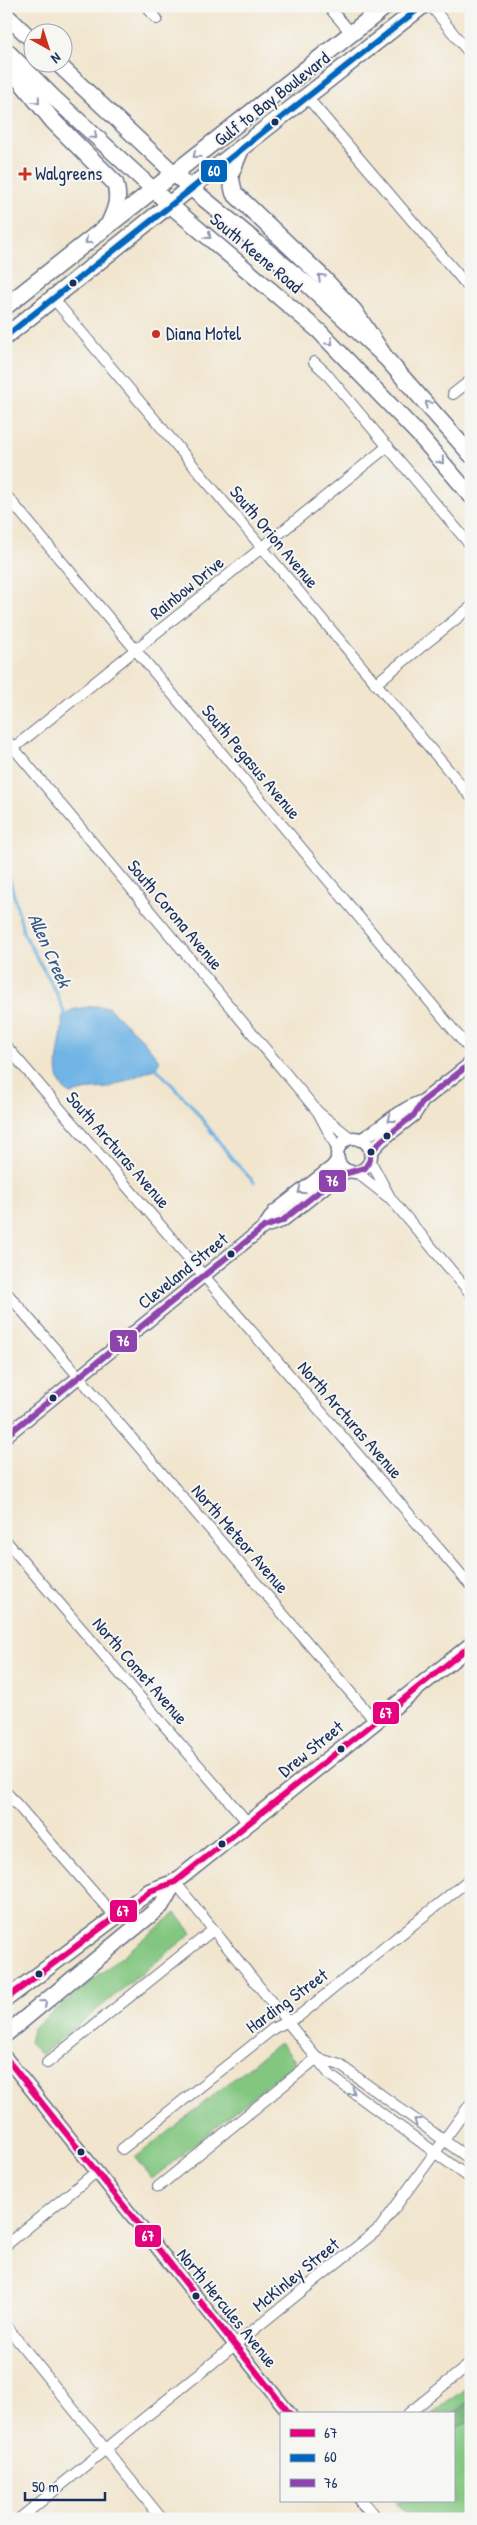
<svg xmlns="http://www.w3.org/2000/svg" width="477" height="2525" viewBox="0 0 477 2525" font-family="'Patrick Hand',sans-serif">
<rect width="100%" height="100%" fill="#f6f6f2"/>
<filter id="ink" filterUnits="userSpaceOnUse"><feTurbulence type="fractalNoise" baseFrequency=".02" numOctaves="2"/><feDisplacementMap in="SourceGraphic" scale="10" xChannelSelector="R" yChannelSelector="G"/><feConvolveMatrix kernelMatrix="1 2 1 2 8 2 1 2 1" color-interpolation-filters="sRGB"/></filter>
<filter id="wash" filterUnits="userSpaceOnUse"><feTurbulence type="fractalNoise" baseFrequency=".0096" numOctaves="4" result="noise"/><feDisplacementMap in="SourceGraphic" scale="20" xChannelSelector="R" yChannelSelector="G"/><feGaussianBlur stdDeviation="1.12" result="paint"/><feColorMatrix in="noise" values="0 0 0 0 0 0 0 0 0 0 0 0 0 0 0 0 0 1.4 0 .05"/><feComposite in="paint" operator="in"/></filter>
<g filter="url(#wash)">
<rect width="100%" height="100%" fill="#f1e5cd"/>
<!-- green -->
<g fill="#82c680" stroke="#4e7a6f">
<path d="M176,1913l16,20 -151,122 -12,-13 4,-14z"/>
<path d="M280,2042l16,20 -144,117 -17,-21z"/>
<path d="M471,2384v14c-13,14 -20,16 -39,16z"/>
<path d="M471,2421v98h-61l-14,-18h57v-72z"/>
</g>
<!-- forest -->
<path fill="#69ab6e" stroke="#426d66" d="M471,2398v23l-18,8 -1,-15 9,-5z"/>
<!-- water -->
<path fill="#6fb4e5" stroke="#4572a2" d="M93,1006l15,1 34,32 18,22 -4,7 -48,20 -15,1 -23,5c-25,-17 -5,-52 -8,-76l10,-8z"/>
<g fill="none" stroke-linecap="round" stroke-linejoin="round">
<!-- stream -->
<g stroke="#6fb4e5" stroke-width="3">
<path d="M6,865l18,69 33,60 8,21"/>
<path d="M156,1068l35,37 42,55 21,22"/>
</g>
</g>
</g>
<g filter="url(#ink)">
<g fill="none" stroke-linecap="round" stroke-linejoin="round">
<defs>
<g id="minor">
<path d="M146,6l11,13"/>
<path d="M328,6l23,27"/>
<path d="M431,6l40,49"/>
<path d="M307,97l164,193"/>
<path d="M53,298l418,499"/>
<path d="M314,362l11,10 146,174"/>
<path d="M453,394l18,-14"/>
<path d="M6,495l465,556"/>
<path d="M375,684l96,-77"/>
<path d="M6,739l312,373 20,38"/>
<path d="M6,754l382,-308"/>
<path d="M6,1046l465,540"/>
<path d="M319,1113l33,26"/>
<path d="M370,1160l21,39 80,95"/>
<path d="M356,1172l32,25"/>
<path d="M6,1292l369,429"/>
<path d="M6,1541l242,282"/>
<path d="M6,1792l110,126"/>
<path d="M175,1882l156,194 140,103"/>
<path d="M317,2058l23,7 131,95"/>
<path d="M47,2063l166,-133"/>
<path d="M122,2149l152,-121 25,-12 172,-138"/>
<path d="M158,2187l159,-129"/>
<path d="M6,2245l90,-73"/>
<path d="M6,2326l156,193"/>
<path d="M408,2414l63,-51"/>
<path d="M19,2519l361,-291 91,-125"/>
</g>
<g id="tertiary">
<circle cx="354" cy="1155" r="17"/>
<path d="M360,1140c22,-12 39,-31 63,-39"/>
<path d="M370,1153l12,-13 32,-25 9,-14 48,-38"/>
<path d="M264,1227l10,-15 58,-45 6,-8"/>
<path d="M6,1436l258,-209 18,-6 58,-46 8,-4"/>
<path d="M6,2058l284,356"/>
<path d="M361,2501l15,18"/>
</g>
<g id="secondary">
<path d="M6,15l26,25"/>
<path d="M6,50l47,47 117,108 149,126 99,103 53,62"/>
<path d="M56,62l124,117 127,105 77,72 87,99"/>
<path d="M6,1999l144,-108 25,-9 296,-237"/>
<path d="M6,2034l155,-128 14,-24"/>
</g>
<g id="primary">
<path d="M6,63l47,58 62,62c5,16 1,26 -6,41"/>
<path d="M240,151l-10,24 4,18 86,82 34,36 30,45"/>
<path d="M6,306l380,-300"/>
<path d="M6,336l184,-148 232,-182"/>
</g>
</defs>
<!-- minor casing -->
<use href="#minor" stroke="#666f85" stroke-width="12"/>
<!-- tertiary casing -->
<use href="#tertiary" stroke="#666f85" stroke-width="15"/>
<!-- secondary casing -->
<use href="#secondary" stroke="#666f85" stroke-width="18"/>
<!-- primary casing -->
<use href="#primary" stroke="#666f85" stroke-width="19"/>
<!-- minor -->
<use href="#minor" stroke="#fff" stroke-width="10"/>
<!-- tertiary -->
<use href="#tertiary" stroke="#fff" stroke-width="12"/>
<!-- secondary -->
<use href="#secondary" stroke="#fff" stroke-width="15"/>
<!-- primary -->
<use href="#primary" stroke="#fff" stroke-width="16"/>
<defs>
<g id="bus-1">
<path d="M6,1999l144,-108 25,-9 296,-237"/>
<path d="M6,2058l284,356"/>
</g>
<path id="bus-2" d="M6,336l416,-330"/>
<path id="bus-3" d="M6,1436l258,-209 18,-6 58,-46 25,-7 5,-8v-7l12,-13 32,-25 9,-14 48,-38"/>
</defs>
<!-- bus-1 casing -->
<use href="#bus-1" stroke="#f6f6f2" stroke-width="10"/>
<!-- bus-2 casing -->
<use href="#bus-2" stroke="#f6f6f2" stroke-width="10"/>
<!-- bus-3 casing -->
<use href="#bus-3" stroke="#f6f6f2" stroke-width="10"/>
<!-- bus-1 -->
<use href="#bus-1" stroke="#e5007d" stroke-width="6"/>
<!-- bus-2 -->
<use href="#bus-2" stroke="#0065bd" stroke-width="6"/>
<!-- bus-3 -->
<use href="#bus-3" stroke="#8e44ad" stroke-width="6"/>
</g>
<!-- one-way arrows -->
<defs><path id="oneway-chevron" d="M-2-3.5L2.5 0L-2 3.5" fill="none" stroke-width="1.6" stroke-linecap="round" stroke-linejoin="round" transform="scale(1.25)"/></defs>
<g stroke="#8d97ae">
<use href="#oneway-chevron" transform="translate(37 101) rotate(50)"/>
<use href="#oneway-chevron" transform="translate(94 136) rotate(42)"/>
<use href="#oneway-chevron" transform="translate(196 155) rotate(141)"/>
<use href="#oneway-chevron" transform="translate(208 236) rotate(40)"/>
<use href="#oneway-chevron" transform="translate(88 241) rotate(141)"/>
<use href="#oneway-chevron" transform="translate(321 277) rotate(-135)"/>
<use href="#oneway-chevron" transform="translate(330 342) rotate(44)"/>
<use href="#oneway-chevron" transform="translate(428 404) rotate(-132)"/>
<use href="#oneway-chevron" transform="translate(441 461) rotate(50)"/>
<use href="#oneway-chevron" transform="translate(391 1119) rotate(142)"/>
<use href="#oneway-chevron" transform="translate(301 1191) rotate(142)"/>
<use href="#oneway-chevron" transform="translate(44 2003) rotate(-40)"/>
<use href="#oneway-chevron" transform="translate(352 2092) rotate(37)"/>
<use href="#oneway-chevron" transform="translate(417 2121) rotate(-144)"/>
</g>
</g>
<!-- markers -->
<g fill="#1b2f5e" stroke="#f6f6f2" stroke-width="2">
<circle cx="275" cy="122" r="4.5"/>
<circle cx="73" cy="283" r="4.5"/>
<circle cx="387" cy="1136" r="4.5"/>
<circle cx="371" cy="1152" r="4.5"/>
<circle cx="231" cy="1254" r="4.5"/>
<circle cx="53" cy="1398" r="4.5"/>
<circle cx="341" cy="1749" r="4.5"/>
<circle cx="222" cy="1844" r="4.5"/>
<circle cx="39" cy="1974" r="4.5"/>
<circle cx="81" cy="2152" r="4.5"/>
<circle cx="196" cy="2296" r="4.5"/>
</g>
<g fill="#c8321e" stroke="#f6f6f2" stroke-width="2">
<path d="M22.5 166.5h5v5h5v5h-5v5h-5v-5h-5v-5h5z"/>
<circle cx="156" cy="334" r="5"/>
</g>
<g text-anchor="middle" stroke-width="4" stroke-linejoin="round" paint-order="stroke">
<!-- street labels -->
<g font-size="18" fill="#1b2f5e" stroke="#f6f6f2">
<text transform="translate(272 99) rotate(-38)" y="6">Gulf to Bay Boulevard</text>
<text transform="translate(256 253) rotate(40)" y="6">South Keene Road</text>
<text transform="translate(274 537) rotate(50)" y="6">South Orion Avenue</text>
<text transform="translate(187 588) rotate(-39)" y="6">Rainbow Drive</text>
<text transform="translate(251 762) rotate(50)" y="6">South Pegasus Avenue</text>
<text transform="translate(175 915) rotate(50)" y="6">South Corona Avenue</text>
<text transform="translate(118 1150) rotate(49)" y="6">South Arcturas Avenue</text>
<text transform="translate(183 1271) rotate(-39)" y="6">Cleveland Street</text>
<text transform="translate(350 1420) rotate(49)" y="6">North Arcturas Avenue</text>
<text transform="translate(240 1539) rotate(49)" y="6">North Meteor Avenue</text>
<text transform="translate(140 1671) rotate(49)" y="6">North Comet Avenue</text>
<text transform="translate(311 1749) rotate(-39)" y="6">Drew Street</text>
<text transform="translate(287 2001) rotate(-36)" y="6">Harding Street</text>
<text transform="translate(296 2275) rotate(-39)" y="6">McKinley Street</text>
<text transform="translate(227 2308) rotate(51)" y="6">North Hercules Avenue</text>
</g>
<!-- poi labels -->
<g font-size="18" fill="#1b2f5e" stroke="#f6f6f2" text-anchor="start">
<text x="35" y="180">Walgreens</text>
<text x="166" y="340">Diana Motel</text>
</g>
<!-- water labels -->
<g font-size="19" font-style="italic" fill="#345786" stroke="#f6f6f2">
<text transform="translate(50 950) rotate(66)" y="7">Allen Creek</text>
</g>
</g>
<g stroke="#f6f6f2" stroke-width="2">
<rect x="200" y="159" width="28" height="24" rx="5" fill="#0065bd"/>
<rect x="318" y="1169" width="29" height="24" rx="5" fill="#8e44ad"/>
<rect x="109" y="1329" width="29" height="24" rx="5" fill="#8e44ad"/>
<rect x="372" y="1701" width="28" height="24" rx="5" fill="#e5007d"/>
<rect x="109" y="1899" width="29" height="24" rx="5" fill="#e5007d"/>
<rect x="134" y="2224" width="28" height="24" rx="5" fill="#e5007d"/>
</g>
<g font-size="14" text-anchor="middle" font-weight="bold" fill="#fff">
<text x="214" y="176">60</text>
<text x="332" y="1186">76</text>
<text x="123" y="1346">76</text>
<text x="386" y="1718">67</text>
<text x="123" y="1916">67</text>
<text x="148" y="2241">67</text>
</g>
<!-- margin -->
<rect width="477" height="2525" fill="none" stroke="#f6f6f2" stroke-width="25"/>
<!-- legend -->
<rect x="280" y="2412" width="175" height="90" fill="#f6f6f2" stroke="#9ea6b7"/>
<rect x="290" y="2429" width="25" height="8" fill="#e5007d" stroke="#9ea6b7"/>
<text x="324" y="2438" font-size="15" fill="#1b2f5e">67</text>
<rect x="290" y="2454" width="25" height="8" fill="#0065bd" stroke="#9ea6b7"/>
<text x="324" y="2462" font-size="15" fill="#1b2f5e">60</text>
<rect x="290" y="2479" width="25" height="8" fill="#8e44ad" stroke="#9ea6b7"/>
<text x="324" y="2488" font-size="15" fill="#1b2f5e">76</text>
<!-- north arrow -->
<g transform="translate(48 48) rotate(141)"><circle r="24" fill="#f6f6f2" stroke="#9ea6b7"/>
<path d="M0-4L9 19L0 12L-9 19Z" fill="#c8321e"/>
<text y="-8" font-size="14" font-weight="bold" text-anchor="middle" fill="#1b2f5e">N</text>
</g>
<!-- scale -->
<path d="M25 2492v8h80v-8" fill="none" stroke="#1b2f5e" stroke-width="2.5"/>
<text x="32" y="2492" font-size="15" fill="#1b2f5e" stroke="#f6f6f2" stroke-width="4" paint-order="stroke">50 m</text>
</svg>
